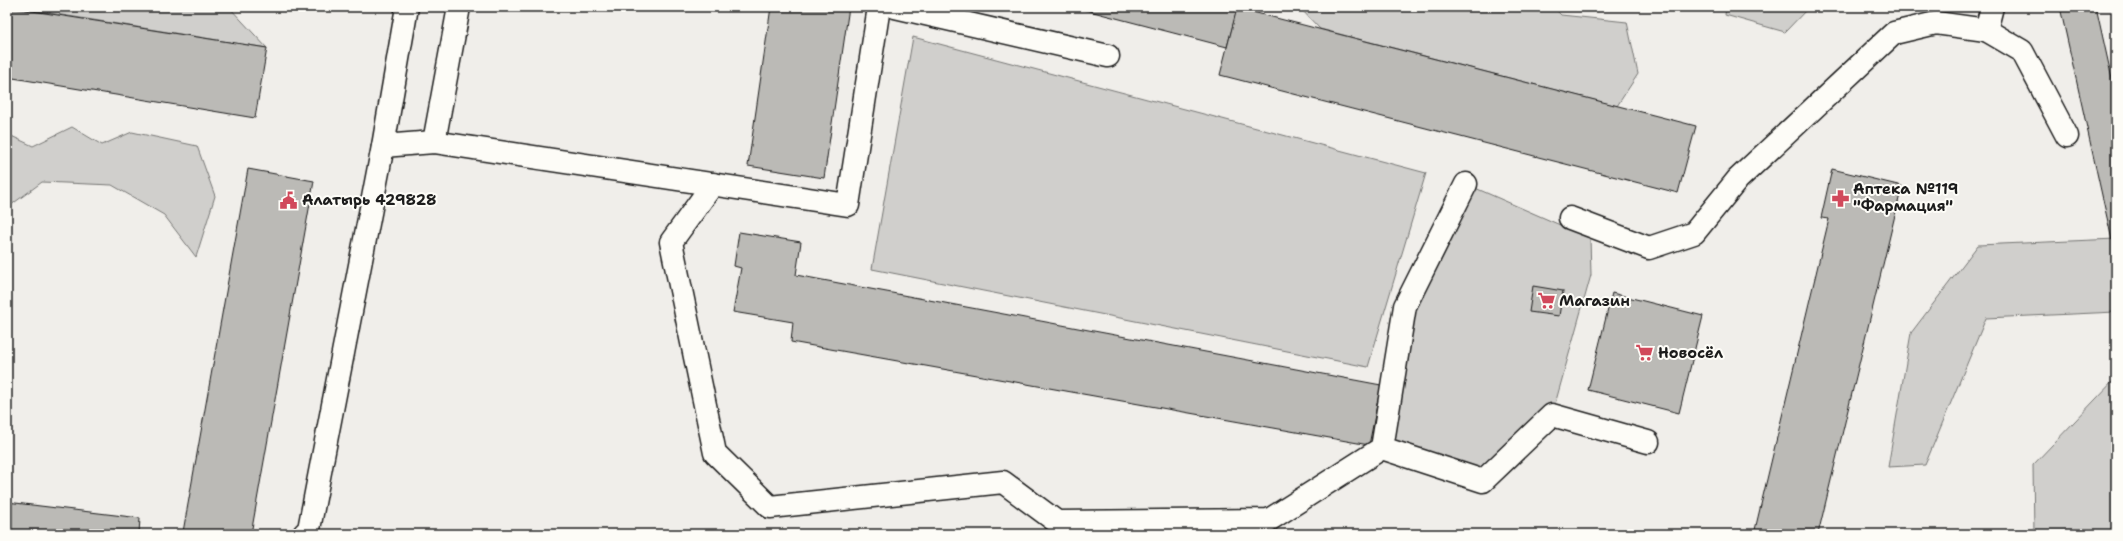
<svg xmlns="http://www.w3.org/2000/svg" width="2123" height="541" viewBox="0 0 2123 541" font-family="'Shantell Sans',sans-serif">
<rect width="100%" height="100%" fill="#f0eeea"/>
<filter id="ink" filterUnits="userSpaceOnUse"><feTurbulence type="fractalNoise" baseFrequency=".025" numOctaves="2"/><feDisplacementMap in="SourceGraphic" scale="8" xChannelSelector="R" yChannelSelector="G"/><feConvolveMatrix kernelMatrix="1 2 1 2 8 2 1 2 1" color-interpolation-filters="sRGB"/></filter>
<g filter="url(#ink)">
<!-- green -->
<g fill="#d0cfcc" stroke="#767674">
<path d="M12,7h217l38,41z"/>
<path d="M1299,7h254l8,8 66,7 11,52 -21,32 -297,-77z"/>
<path d="M1726,7h83l-24,25 -60,-17z"/>
<path d="M913,37l513,136 -58,194 -496,-98z"/>
<path d="M72,127l30,18 30,-13 65,14 18,50 -19,61 -32,-42 -52,-30 -70,-3 -35,26v-74l26,12z"/>
<path d="M1466,184l124,54 1,37 -39,140 -69,66 -101,-33 23,-142z"/>
<path d="M2116,239v73l-130,6 -61,147 -37,2 23,-134 67,-88z"/>
<path d="M2116,378v156h-82l-1,-69z"/>
</g>
<!-- building -->
<g fill="#bbbab6" stroke="#1c1c1c">
<path d="M7,7l260,41 -12,70 -248,-41z"/>
<path d="M771,7h78l-25,171 -76,-12z"/>
<path d="M1074,7h164l-11,40z"/>
<path d="M2060,7h36l20,90v142l-4,1z"/>
<path d="M1237,8l459,118 -18,67 -458,-118z"/>
<path d="M248,169l66,12 -63,353h-59l-9,-2z"/>
<path d="M1832,169l70,17 -84,348h-64l75,-315 -8,-1z"/>
<path d="M739,232l62,10 -5,33 585,110 -12,60 -578,-103 2,-20 -60,-10 8,-44 -7,-2z"/>
<path d="M1533,286l30,5 -4,25 -30,-4z"/>
<path d="M1612,293l91,23 -24,97 -91,-23z"/>
<path d="M7,502l133,16 -1,16h-132z"/>
</g>
<g fill="none" stroke-linecap="round" stroke-linejoin="round">
<defs>
<g id="minor">
<path d="M895,7l213,49"/>
<path d="M1986,30l36,21 45,85"/>
<path d="M434,142l25,-135"/>
<path d="M383,146l24,-139"/>
<path d="M713,184l-42,58 44,211 55,54 233,-25 54,40 212,-2 113,-72 23,-142 61,-122"/>
<path d="M1570,218l79,30 45,-15 44,-54 156,-146 42,-10 50,7 6,-23"/>
<path d="M1382,448l101,33 69,-66 96,27"/>
<path d="M304,534l5,-5 74,-383 51,-4 414,63 31,-198"/>
</g>
</defs>
<!-- minor casing -->
<use href="#minor" stroke="#1c1c1c" stroke-width="25"/>
<!-- minor -->
<use href="#minor" stroke="#fdfcf7" stroke-width="22"/>
</g>
</g>
<!-- icons -->
<defs>
<symbol id="pharmacy-bare" viewBox="-9 -9 18 18"><path d="M-2-6h4v4h4v4h-4v4h-4v-4h-4v-4h4Z" fill="#d1495b" stroke="#fdfcf7" stroke-width="2.5" paint-order="stroke"/></symbol>
<symbol id="civic-bare" viewBox="-9 -9 18 18"><path d="M-.6-6.5H3V-4.5H.6V-3L4-1V1h2V6H-6V1h2V-1L-.6-3ZM-1.2 2.5V6h2.4V2.5Z" fill="#d1495b" stroke="#fdfcf7" stroke-width="2.5" paint-order="stroke"/></symbol>
<symbol id="supermarket-bare" viewBox="-9 -9 18 18"><path d="M-6-5.5h2.5l.6 2H6L4.5 2H-2.5L-4.4-4H-6ZM-1.5 3.2a1.3 1.3 0 1 0 .1 0ZM3 3.2a1.3 1.3 0 1 0 .1 0Z" fill="#d1495b" stroke="#fdfcf7" stroke-width="2.5" paint-order="stroke"/></symbol>
</defs>
<g fill-rule="evenodd">
<use href="#pharmacy-bare" x="1828" y="186" width="25" height="25"/>
<use href="#civic-bare" x="276" y="188" width="25" height="25"/>
<use href="#supermarket-bare" x="1534" y="288" width="25" height="25"/>
<use href="#supermarket-bare" x="1632" y="340" width="25" height="25"/>
</g>
<g text-anchor="middle" stroke-width="4" stroke-linejoin="round" paint-order="stroke">
<!-- poi labels -->
<g font-size="15" font-weight="bold" fill="#1c1c1c" stroke="#fdfcf7" text-anchor="start">
<text x="1853" y="194">Аптека №119<tspan x="1853" dy="17">"Фармация"</tspan></text>
<text x="302" y="205">Алатырь 429828</text>
<text x="1559" y="306">Магазин</text>
<text x="1658" y="358">Новосёл</text>
</g>
</g>
<!-- margin -->
<rect width="2123" height="541" fill="none" stroke="#fdfcf7" stroke-width="24"/>
<rect x="12" y="12" width="2099" height="517" fill="none" stroke="#1c1c1c" stroke-width="1.5" filter="url(#ink)"/>
</svg>
